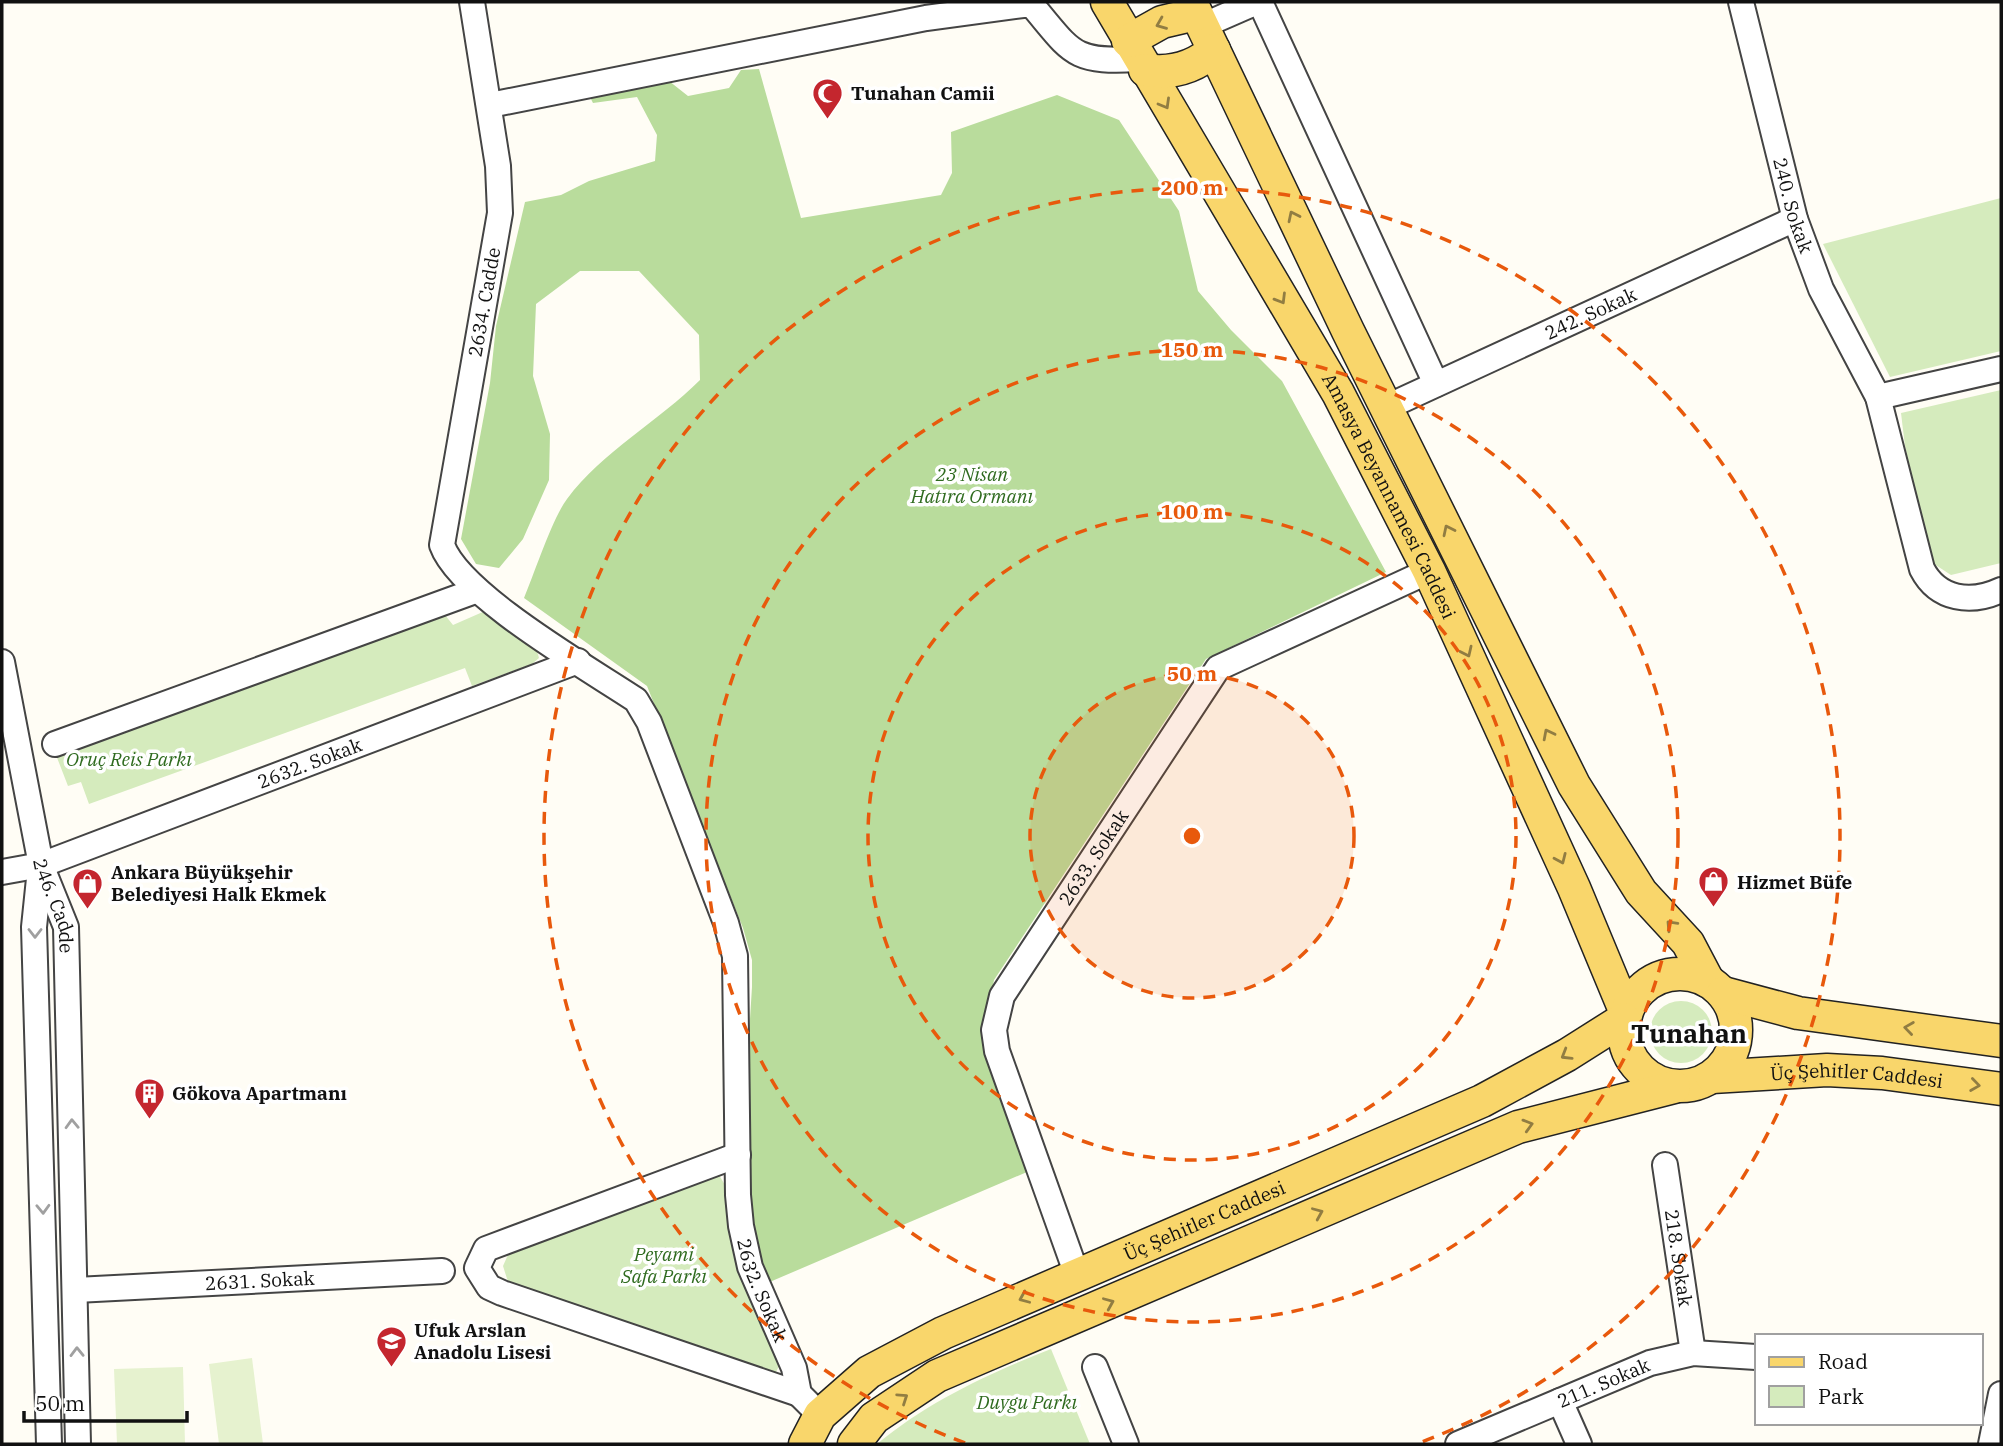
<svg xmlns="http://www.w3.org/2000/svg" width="2003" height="1446" viewBox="0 0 2003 1446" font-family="'IBM Plex Serif',serif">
<rect width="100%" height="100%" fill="#fffdf5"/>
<!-- green -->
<g fill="#d5ebbd">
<path d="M2001,198v153l-111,26 -67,-133z"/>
<path d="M2001,390v173l-50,12 -20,-13 -26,-116 -4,-33z"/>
<path d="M485,611l52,40 2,7 -7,6 -60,22 -7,-18 -376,136 -8,-22 -13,4 -12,-31 389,-140 8,10z"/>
<circle cx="1681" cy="1032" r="31"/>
<path d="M719,1175l6,10 9,73 45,108 -3,6 -6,1 -260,-85 -7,-22 8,-18z"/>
<path d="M1051,1349l39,95h-213c52,-43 111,-70 174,-95z"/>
</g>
<!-- forest -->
<path fill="#b9dc9c" d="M759,69l42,149 140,-23 11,-22 -1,-41 106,-37 62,25 60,91 19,80 33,39 51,51 104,191 -180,87 -212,321 -11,59 44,133 -262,112 -20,-91v-94l7,-112v-27l-9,-32 -96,-242 -123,-88c11,-26 28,-79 43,-99 35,-47 92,-78 133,-119l-1,-45 -60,-64h-59l-44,33 -3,72 17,58 -1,46 -26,59 -24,29 -23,-4 -15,-25 29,-156 6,-57 29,-124 36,-7 28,-14 66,-20 2,-26 -20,-38 -44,6 -5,-10 81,-12 19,15 41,-8 12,-18z"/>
<!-- pitch -->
<g fill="#e6f2cf">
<path d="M252,1358l11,86h-44l-10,-80z"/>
<path d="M183,1367l2,77h-68l-3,-75z"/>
</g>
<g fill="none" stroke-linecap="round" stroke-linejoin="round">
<defs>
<g id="minor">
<path id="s1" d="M472,2l26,164 2,47 -58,332c18,50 146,123 194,155l13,22 77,201 9,33 3,239 3,31 9,41 44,101 5,26 21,21"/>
<path d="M1260,2l176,382"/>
<path id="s2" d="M1741,2l54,217 26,70 57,108 44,172c16,31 49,35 79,21"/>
<path d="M1202,26l55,-24"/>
<path d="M490,105l436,-87 105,-14c41,48 40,59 107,55"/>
<path d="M1878,397l123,-28"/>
<path id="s3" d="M1387,407l408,-188"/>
<path id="s4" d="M2,662l39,203 25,62 12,517"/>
<path d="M55,744l420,-153"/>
<path d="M40,869l-6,58 15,517"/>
<path id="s5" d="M2,872l39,-7 537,-204"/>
<path d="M738,1155l-252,94 -9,19 12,19 13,6 297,101"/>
<path id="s6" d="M1665,1165l28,188"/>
<path id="s7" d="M1077,1275l-80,-224 -3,-21 8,-34 216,-328 211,-97"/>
<path id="s8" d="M76,1290l366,-19"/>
<path d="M1095,1367l31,77"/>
<path d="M1560,1401l19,43"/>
<path id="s9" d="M1458,1444l192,-81 43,-10 63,4"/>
<path d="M1991,1444l10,-50"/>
</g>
<g id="major">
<path id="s10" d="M1107,2l231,391 91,178 145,317 52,125"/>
<path d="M1191,2l157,329 226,454 67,107 47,51 20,38"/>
<path d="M1128,41l34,-19 34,-8"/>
<path d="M1145,70c26,4 49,-2 69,-20"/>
<circle cx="1680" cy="1030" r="56"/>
<path d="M1723,993l75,20 203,28"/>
<path id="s11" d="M1712,1077l115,-7 55,3 119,16"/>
<path id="s12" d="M805,1444l15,-29 49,-43 74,-39 539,-232 85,-46 57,-36"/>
<path d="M854,1444l20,-26 63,-42 581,-249 156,-40"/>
</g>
</defs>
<!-- minor casing -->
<use href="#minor" stroke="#444" stroke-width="28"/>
<!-- major casing -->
<use href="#major" stroke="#222" stroke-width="35"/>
<!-- minor -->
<use href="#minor" stroke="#fff" stroke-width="24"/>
<!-- major -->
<use href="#major" stroke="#f9d66b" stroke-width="32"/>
</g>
<!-- one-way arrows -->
<defs><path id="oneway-chevron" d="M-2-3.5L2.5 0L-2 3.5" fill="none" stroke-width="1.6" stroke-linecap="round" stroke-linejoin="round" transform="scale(1.75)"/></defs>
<g stroke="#917d42">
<use href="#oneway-chevron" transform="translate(1161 24) rotate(158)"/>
<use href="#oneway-chevron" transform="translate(1165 104) rotate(60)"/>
<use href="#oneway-chevron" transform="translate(1293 216) rotate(-116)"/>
<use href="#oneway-chevron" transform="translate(1281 299) rotate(59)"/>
<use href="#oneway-chevron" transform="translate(1448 530) rotate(-116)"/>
<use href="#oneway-chevron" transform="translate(1467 652) rotate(65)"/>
<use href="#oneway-chevron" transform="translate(1548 734) rotate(-117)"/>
<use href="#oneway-chevron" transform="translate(1561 859) rotate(66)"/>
<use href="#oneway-chevron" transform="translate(1671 925) rotate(-133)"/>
<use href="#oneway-chevron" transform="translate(1909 1028) rotate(-172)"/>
<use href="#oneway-chevron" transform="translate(1566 1055) rotate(149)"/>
<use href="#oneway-chevron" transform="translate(1975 1085) rotate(8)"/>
<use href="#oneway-chevron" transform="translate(1528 1125) rotate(-16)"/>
<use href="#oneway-chevron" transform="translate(1318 1213) rotate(-23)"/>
<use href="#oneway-chevron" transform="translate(1024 1298) rotate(157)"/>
<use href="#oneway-chevron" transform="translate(1109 1303) rotate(-23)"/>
<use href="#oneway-chevron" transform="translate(903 1398) rotate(-34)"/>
</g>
<g stroke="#a0a0a0">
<use href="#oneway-chevron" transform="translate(35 933) rotate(90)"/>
<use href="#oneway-chevron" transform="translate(72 1124) rotate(-92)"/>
<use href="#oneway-chevron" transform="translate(43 1209) rotate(88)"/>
<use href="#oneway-chevron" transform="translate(77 1352) rotate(-91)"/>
</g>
<!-- distance rings -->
<circle cx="1192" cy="836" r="162" fill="#e8590c" fill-opacity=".12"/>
<g fill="none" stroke="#e8590c" stroke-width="3.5" stroke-dasharray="12 9">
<circle cx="1192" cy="836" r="162"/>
<circle cx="1192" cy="836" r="324"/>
<circle cx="1192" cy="836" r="486"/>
<path d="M965 1443A648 648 0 1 1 1419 1443"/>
</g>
<!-- icons -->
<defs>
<symbol id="mosque-pin" viewBox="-11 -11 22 30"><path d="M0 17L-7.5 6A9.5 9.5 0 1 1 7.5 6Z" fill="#c4262e" stroke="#fff"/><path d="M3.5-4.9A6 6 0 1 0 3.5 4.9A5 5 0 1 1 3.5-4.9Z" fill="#fff"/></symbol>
<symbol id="shop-pin" viewBox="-11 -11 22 30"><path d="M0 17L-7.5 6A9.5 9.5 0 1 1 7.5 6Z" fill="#c4262e" stroke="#fff"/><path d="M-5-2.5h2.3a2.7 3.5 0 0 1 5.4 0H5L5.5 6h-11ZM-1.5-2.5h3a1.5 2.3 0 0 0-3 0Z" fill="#fff"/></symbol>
<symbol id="building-pin" viewBox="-11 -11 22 30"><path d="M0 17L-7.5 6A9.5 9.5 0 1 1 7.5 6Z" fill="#c4262e" stroke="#fff"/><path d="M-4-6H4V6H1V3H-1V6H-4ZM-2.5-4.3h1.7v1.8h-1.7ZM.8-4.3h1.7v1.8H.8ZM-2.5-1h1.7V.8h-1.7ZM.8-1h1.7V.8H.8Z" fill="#fff"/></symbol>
<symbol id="school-pin" viewBox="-11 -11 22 30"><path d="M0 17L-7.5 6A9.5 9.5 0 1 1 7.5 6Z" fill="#c4262e" stroke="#fff"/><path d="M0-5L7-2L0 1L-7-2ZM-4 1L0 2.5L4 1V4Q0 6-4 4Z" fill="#fff"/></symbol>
</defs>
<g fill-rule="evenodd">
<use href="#mosque-pin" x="810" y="76" width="35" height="47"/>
<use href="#shop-pin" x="1696" y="864" width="35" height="47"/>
<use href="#shop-pin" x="70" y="866" width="35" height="47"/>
<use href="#building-pin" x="132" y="1076" width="35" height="47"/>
<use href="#school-pin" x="374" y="1324" width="35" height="47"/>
</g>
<g text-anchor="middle" stroke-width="7" stroke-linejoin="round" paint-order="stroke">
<!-- poi labels -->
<g font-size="19" font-weight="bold" fill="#111" stroke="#fff" text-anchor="start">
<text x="851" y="100">Tunahan Camii</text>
<text x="111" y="879">Ankara Büyükşehir<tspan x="111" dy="22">Belediyesi Halk Ekmek</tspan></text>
<text x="1737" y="889">Hizmet Büfe</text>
<text x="172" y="1100">Gökova Apartmanı</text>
<text x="414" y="1337">Ufuk Arslan<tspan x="414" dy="22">Anadolu Lisesi</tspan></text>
</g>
<!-- street labels -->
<g font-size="19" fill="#111" stroke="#fff">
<text dy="7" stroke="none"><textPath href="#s2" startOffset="210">240. Sokak</textPath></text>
<text transform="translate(484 302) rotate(-80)" y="7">2634. Cadde</text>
<text dy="7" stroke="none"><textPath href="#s3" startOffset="224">242. Sokak</textPath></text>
<text dy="7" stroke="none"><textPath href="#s10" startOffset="569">Amasya Beyannamesi Caddesi</textPath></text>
<text dy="7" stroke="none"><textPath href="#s5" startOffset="327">2632. Sokak</textPath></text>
<text dy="7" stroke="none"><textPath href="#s7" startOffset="460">2633. Sokak</textPath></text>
<text dy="7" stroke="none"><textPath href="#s4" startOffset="250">246. Cadde</textPath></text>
<text dy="7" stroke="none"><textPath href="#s11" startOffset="145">Üç Şehitler Caddesi</textPath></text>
<text dy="7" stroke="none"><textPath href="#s12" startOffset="466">Üç Şehitler Caddesi</textPath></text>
<text dy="7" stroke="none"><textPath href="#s6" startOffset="94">218. Sokak</textPath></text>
<text dy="7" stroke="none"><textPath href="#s8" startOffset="184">2631. Sokak</textPath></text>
<text dy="7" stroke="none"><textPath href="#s1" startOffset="1414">2632. Sokak</textPath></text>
<text dy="7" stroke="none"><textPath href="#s9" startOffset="158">211. Sokak</textPath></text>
</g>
<!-- park labels -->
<g font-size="19" font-style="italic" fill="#2f6b1f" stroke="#fff">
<text x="972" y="481">23 Nisan<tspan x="972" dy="22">Hatıra Ormanı</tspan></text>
<text x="129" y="766">Oruç Reis Parkı</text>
<text x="664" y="1261">Peyami<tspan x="664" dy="22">Safa Parkı</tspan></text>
<text x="1027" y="1409">Duygu Parkı</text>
</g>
<!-- district labels -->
<g font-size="26" font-weight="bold" fill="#111" stroke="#fff">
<text x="1689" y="1043">Tunahan</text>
</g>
</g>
<circle cx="1192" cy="836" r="10" fill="#e8590c" stroke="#fff" stroke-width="3.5"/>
<g font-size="21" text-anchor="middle" font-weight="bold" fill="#e8590c" stroke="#fff" stroke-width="7" stroke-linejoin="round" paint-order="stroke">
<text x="1192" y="195">200 m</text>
<text x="1192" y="357">150 m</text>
<text x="1192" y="519">100 m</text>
<text x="1192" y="681">50 m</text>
</g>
<!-- border -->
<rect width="2003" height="1446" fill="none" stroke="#111111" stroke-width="7"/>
<!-- legend -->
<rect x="1755" y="1334" width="228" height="91" fill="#ffffff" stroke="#a0a0a0" stroke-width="2"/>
<rect x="1769" y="1357" width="35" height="10" fill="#f9d66b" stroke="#a0a0a0" stroke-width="2"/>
<text x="1818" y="1369" font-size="21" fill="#111111">Road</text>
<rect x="1769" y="1386" width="35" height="21" fill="#d5ebbd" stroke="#a0a0a0" stroke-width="2"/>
<text x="1818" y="1404" font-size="21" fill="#111111">Park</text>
<!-- scale -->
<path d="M24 1411v10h163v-10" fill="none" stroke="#111111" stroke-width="3.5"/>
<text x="35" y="1411" font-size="21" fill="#111111" stroke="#ffffff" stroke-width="5" paint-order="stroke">50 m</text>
</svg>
